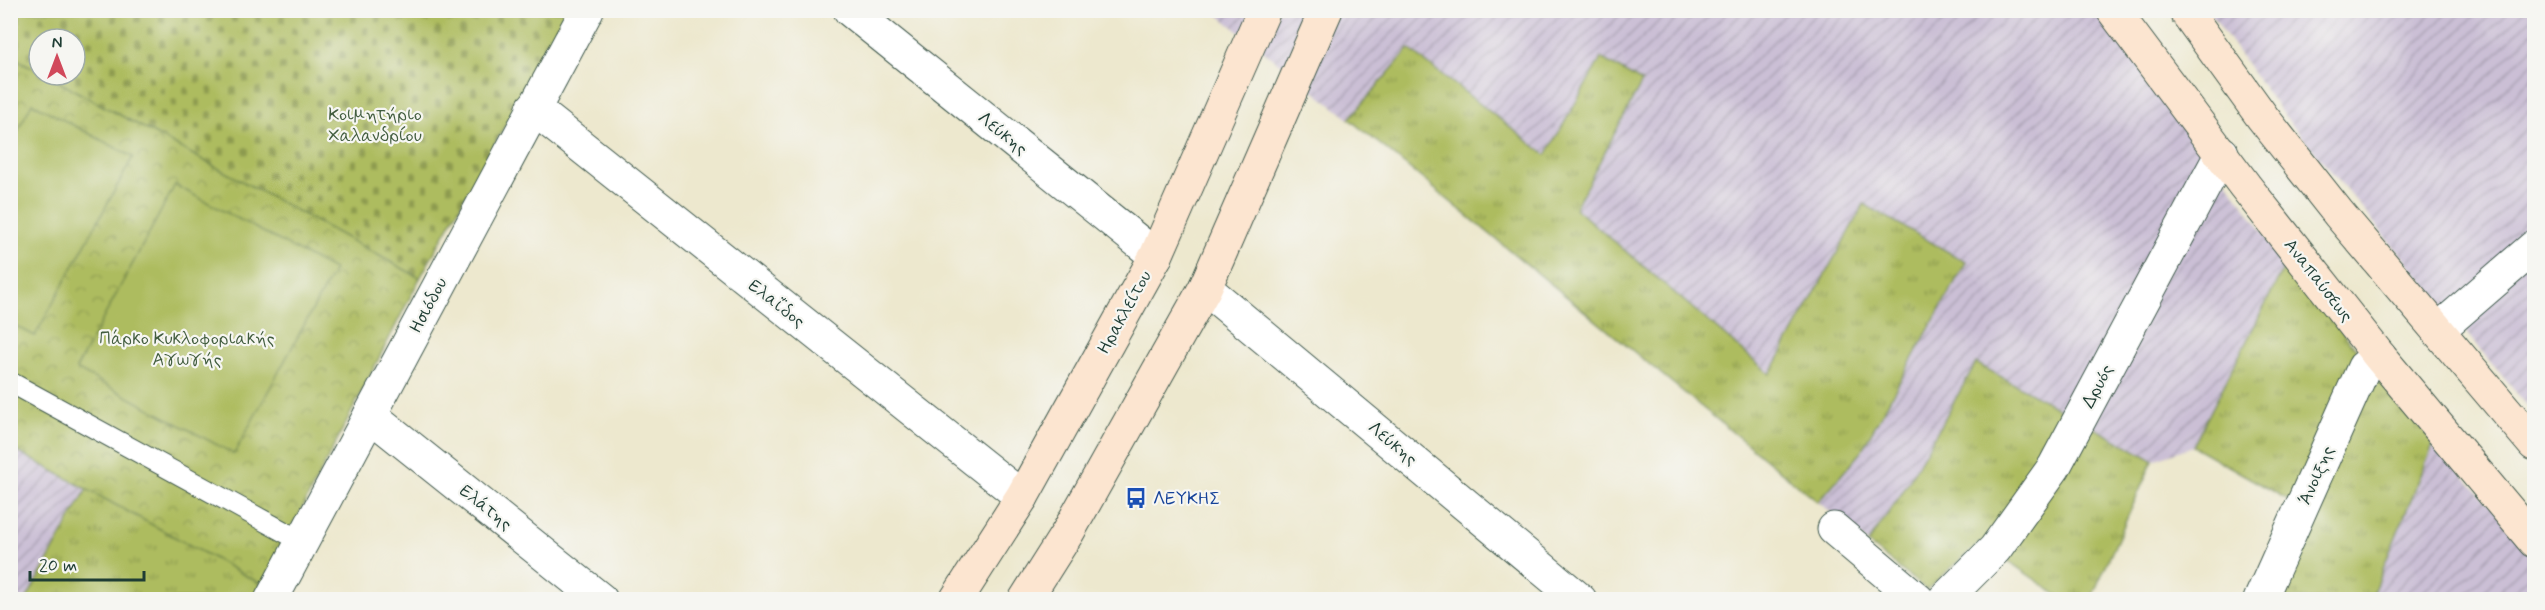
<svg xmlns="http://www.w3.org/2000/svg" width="2545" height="610" viewBox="0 0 2545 610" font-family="Mynerve,sans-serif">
<defs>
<pattern id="industrial-furrows" width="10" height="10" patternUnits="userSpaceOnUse" patternTransform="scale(1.5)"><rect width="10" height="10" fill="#cbbfd5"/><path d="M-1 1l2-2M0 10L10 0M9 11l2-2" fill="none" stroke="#a49cae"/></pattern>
<pattern id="grass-tufts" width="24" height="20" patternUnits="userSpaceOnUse" patternTransform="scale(1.5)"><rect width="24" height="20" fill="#adbc5f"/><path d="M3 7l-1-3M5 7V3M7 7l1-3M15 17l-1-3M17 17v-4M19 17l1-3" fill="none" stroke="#8c9a4f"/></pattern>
<pattern id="cemetery-stones" width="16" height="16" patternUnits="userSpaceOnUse" patternTransform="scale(1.5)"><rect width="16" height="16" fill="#adbc5f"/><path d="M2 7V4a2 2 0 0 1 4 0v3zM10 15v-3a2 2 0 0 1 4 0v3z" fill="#8c9a4f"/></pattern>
<pattern id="park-crowns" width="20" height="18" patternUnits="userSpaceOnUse" patternTransform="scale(1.5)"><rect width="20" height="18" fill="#adbc5f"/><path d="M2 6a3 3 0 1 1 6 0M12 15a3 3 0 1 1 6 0" fill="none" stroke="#8c9a4f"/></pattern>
</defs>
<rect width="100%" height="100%" fill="#f6f6f2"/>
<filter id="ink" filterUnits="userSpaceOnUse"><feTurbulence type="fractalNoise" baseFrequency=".0167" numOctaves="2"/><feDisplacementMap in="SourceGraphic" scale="12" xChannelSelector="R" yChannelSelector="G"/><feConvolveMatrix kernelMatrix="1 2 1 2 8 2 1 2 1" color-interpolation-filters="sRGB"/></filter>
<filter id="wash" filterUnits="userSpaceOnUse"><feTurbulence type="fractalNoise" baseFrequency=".008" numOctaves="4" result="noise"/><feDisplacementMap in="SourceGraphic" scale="24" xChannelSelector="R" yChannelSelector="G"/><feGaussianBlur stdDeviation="1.35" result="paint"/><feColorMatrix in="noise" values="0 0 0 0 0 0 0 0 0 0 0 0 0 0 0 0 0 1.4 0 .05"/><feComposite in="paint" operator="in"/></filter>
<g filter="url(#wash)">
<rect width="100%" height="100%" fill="#ede8ce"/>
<!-- industrial -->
<g fill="url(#industrial-furrows)">
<path d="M1213,11h893l180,253 -93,182 -40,14 -177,-97 -74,130 -34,50 -50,-41 42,-49 106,-191 -102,-57 -93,169 -196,-166 66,-126 -40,-24 -54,98 -138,-106 -60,69z"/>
<path d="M2209,11h325v403l-256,-306z"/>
<path d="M2434,443l100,111v45l-164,1z"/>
<path d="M10,448l77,41 -61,110h-15z"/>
</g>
<!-- grass -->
<g fill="url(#grass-tufts)" stroke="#667c4a" stroke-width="1.5">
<path d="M1409,49l137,106 55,-97 41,24 -67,126 195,166 94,-170 102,58 -106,191 -42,49 -469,-383z"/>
<path d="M2286,264l148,179 -64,157 -94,-1 37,-85 -120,-68z"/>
<path d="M1976,363l177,97 -62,139h-28l-82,-57 -55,48 -58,-47 34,-50z"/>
<path d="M87,489l176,96 -7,14 -230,1z"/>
</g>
<!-- cemetery -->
<path fill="url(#cemetery-stones)" stroke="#667c4a" stroke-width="1.5" d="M10,11h559l-149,267 -374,-203h29v-36h-36v32l-28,-15z"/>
<!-- park -->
<path fill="url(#park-crowns)" stroke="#667c4a" stroke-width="1.5" d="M10,56l29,15v4h7l374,203 -157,307 -252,-137z"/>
<!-- pitch -->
<g fill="#adbc5f" stroke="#667c4a" stroke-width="1.5">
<path d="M32,103l101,54 -98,179 -25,-13 1,-179z"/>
<path d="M175,185l159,85 -100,184 -158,-85z"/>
</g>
</g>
<g filter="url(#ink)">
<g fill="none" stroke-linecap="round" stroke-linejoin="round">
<defs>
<path id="service" d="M10,382l291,159"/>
<g id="minor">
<path d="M850,10l306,246"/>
<path d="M533,108l489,389"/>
<path d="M1205,288l375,312"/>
<path d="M2438,330l96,-83"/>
<path d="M370,415l231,185"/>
<path d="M1834,529l84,71"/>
<path d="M271,600l316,-590"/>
<path d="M1944,600l51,-51 59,-82 168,-314"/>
<path d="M2260,600l104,-233 16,-10"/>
</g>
<g id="secondary">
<path d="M2113,10l132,176 135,171 154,184"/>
<path d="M2185,10l78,108 76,96 195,230"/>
<path d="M956,600l66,-103 134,-241 108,-246"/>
<path d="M1025,600l43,-68 137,-244 121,-278"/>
</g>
</defs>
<!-- service casing -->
<use href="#service" stroke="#3e574b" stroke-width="22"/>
<!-- minor casing -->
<use href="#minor" stroke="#3e574b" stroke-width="35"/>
<!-- secondary casing -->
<use href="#secondary" stroke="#3e574b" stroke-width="35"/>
<!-- service -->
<use href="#service" stroke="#fff" stroke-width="20"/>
<!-- minor -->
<use href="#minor" stroke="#fff" stroke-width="33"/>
<!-- secondary -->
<use href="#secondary" stroke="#fce5d0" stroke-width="33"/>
</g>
</g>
<!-- icons -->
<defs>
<symbol id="bus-bare" viewBox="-9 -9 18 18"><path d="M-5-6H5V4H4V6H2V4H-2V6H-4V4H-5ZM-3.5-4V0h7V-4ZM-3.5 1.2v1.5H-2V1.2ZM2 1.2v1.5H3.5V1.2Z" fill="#1a4fb4" stroke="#f6f6f2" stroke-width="2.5" paint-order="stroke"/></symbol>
</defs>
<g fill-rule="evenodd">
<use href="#bus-bare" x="1121" y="483" width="30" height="30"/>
</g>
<g text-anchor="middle" stroke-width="4.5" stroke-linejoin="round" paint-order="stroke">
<!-- park labels -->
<g font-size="18" fill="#425d3f" stroke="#f6f6f2">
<text x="375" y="120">Κοιμητήριο<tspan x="375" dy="21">Χαλανδρίου</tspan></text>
<text x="187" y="344">Πάρκο Κυκλοφοριακής<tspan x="187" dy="21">Αγωγής</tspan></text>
</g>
<!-- street labels -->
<g font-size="18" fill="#1f3d34" stroke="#f6f6f2">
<text transform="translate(1003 133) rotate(39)" y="6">Λεύκης</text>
<text transform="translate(2319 280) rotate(52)" y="6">Αναπαύσεως</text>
<text transform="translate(777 303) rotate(38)" y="6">Ελαΐδος</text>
<text transform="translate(428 305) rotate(-62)" y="6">Ησιόδου</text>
<text transform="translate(1124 312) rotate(-61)" y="6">Ηρακλείτου</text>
<text transform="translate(2097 386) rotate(-62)" y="6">Δρυός</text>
<text transform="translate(1393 443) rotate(40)" y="6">Λεύκης</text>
<text transform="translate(2316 475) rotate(-66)" y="6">Άνοιξης</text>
<text transform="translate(486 507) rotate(39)" y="6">Ελάτης</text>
</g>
<!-- transit labels -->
<g font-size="18" fill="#164399" stroke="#f6f6f2" text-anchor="start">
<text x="1153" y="504">ΛΕΥΚΗΣ</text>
</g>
</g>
<!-- margin -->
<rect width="2545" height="610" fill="none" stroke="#f6f6f2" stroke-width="36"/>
<!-- north arrow -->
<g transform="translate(57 57)"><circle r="28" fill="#f6f6f2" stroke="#a0aca6" stroke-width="1.5"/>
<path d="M0-4.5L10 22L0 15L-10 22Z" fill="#d1495b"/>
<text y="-9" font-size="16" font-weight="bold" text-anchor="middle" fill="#1f3d34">N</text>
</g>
<!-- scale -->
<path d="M30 571v9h114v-9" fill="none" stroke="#1f3d34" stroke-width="3"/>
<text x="39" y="571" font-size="18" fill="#1f3d34" stroke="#f6f6f2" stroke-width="4.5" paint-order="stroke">20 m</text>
</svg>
